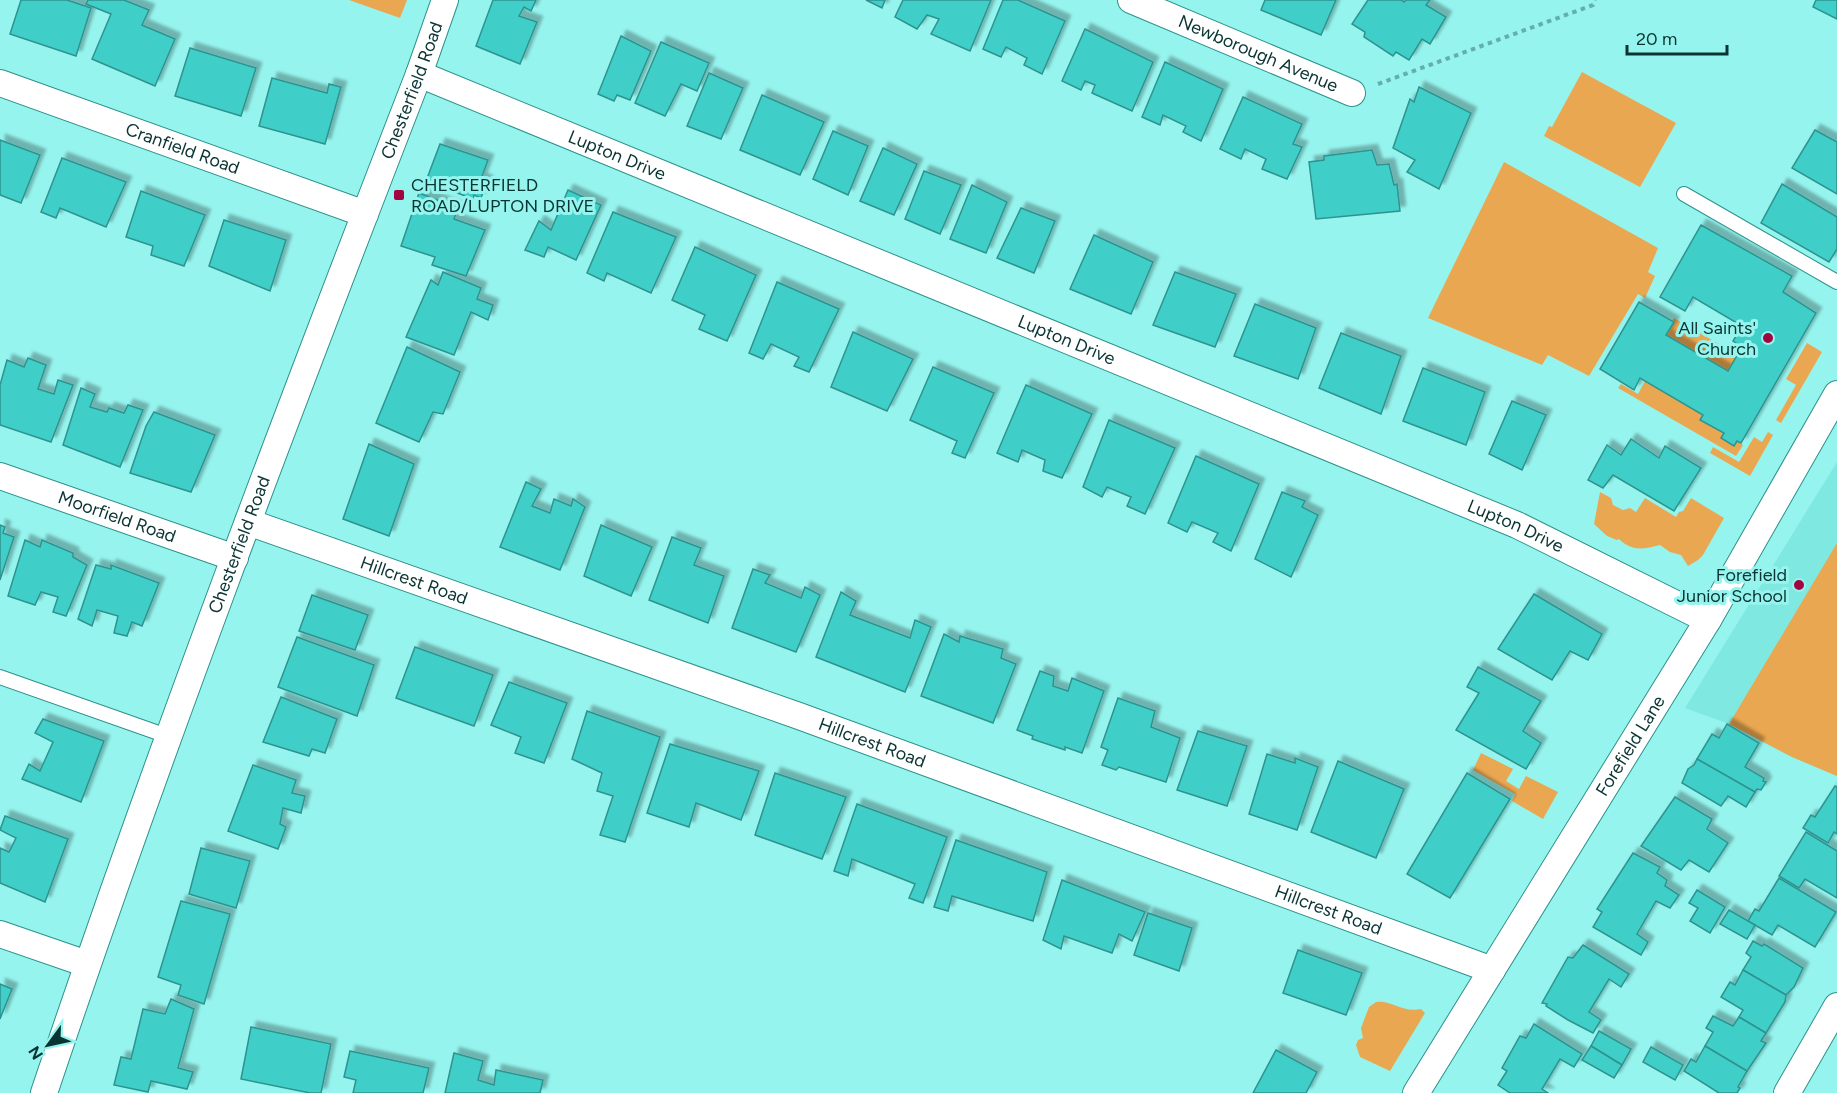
<svg xmlns="http://www.w3.org/2000/svg" width="1837" height="1093" viewBox="0 0 1837 1093" font-family="Figtree,sans-serif">
<defs>
<filter id="shadow"><feDropShadow dx="5.5" dy="-5.5" stdDeviation="1.5" flood-color="#0004"/></filter>
</defs>
<rect width="100%" height="100%" fill="#96f4ee"/>
<!-- built -->
<path fill="#7fe8e1" d="M1837,462v314l-45,-19 -63,-33 -44,-16z"/>
<!-- green -->
<g fill="#eaa751">
<path d="M349,0h58l-7,18z"/>
<path d="M1582,72l94,51 -36,64 -96,-51 5,-10 3,1z"/>
<path d="M1504,162l154,86 -10,24 7,4 -10,22 -7,-4 -49,82 -41,-21 -6,10 -114,-47z"/>
<path d="M1674,318l64,37 -10,16 -62,-36z"/>
<path d="M1807,343l15,9 -41,71 -5,-3 20,-35 -10,-6z"/>
<path d="M1645,381l58,34 -2,5 23,13 -3,5 13,7 3,-4 6,4 -7,11 -118,-68 3,-4 17,10z"/>
<path d="M1768,432l5,3 -23,41 -40,-23 3,-6 26,15 15,-25 8,5z"/>
<path d="M1600,492l11,6 2,7 10,5 7,-2 6,4 9,-14 31,19 3,-5 4,-1 8,-13 33,20 -21,37 -5,5 -10,6 -7,-11 -11,-3 -10,-7c-16,4 -28,7 -41,-6l-2,1 -10,-4 -13,-12z"/>
<path d="M1837,543v233l-45,-19 -63,-33z"/>
<path d="M1481,753l32,16 -7,12 13,8 7,-13 32,16 -15,27 -31,-18 3,-7 -42,-24z"/>
<path d="M1376,1002c16,-2 26,11 45,7l4,4 -35,58 -30,-14 -4,-12 2,-5 5,-2 -2,-10 8,-21z"/>
</g>
<!-- building -->
<g fill="#3fcfc8" stroke="#2f938e" stroke-width="1.5" filter="url(#shadow)">
<path d="M21,0h46l24,8 -15,48 -66,-22z"/>
<path d="M88,0h36l25,10 -7,15 33,14 -20,47 -63,-27 19,-45 -25,-10z"/>
<path d="M493,0h43l-5,11 -7,-4 -5,9 18,6 -17,42 -44,-18z"/>
<path d="M866,0h19l-3,8z"/>
<path d="M903,0h88l-21,51 -39,-17 8,-15 -12,-4 -10,14 -22,-12z"/>
<path d="M1003,0h15l47,21 -23,53 -18,-9 3,-7 -21,-11 -5,10 -18,-8z"/>
<path d="M1265,0h71l-15,35 -60,-25z"/>
<path d="M1368,0h33l3,2 2,-2h24l-4,5 20,12 -16,27 -8,-5 -13,21 -13,-8 -3,4 -29,-19 1,-5 -13,-8z"/>
<path d="M1816,0h21v19l-24,-12z"/>
<path d="M1085,29l68,33 -21,49 -40,-18 3,-8 -10,-4 -4,9 -19,-9z"/>
<path d="M621,36l30,15 -21,49 -13,-5 -3,6 -16,-7z"/>
<path d="M661,42l48,21 -12,28 -16,-7 -16,32 -30,-13z"/>
<path d="M190,48l66,20 -15,48 -66,-20z"/>
<path d="M1165,62l58,27 -22,52 -18,-9 3,-6 -23,-11 -3,10 -18,-8z"/>
<path d="M709,73l34,15 -22,51 -34,-13z"/>
<path d="M272,78l55,15 2,-9 12,3 -16,57 -66,-18z"/>
<path d="M1419,87l52,26 -32,76 -32,-17 8,-12 -22,-12 17,-49 4,3z"/>
<path d="M762,95l62,27 -24,53 -60,-25z"/>
<path d="M1243,97l59,27 -9,20 9,3 -15,32 -25,-10 4,-10 -21,-10 -4,10 -21,-10z"/>
<path d="M1815,130l22,12v52l-45,-26z"/>
<path d="M833,131l35,15 -20,49 -35,-16z"/>
<path d="M0,140l40,15 -19,48 -21,-8z"/>
<path d="M440,144l48,16 -7,19 6,2 -6,17 -7,-3 -1,4 -47,-18z"/>
<path d="M883,148l34,16 -23,51 -34,-14z"/>
<path d="M1372,150l5,15 12,-1 5,21 3,-1 3,27 -84,8 -7,-57 15,-2v-4z"/>
<path d="M62,158l64,24 -20,45 -46,-19 -4,10 -15,-6z"/>
<path d="M924,171l37,14 -21,49 -35,-15z"/>
<path d="M1782,184l55,33v32l-8,13 -68,-39z"/>
<path d="M972,185l35,17 -21,51 -36,-14z"/>
<path d="M568,190l33,15 -25,55 -28,-13 -4,10 -19,-7 14,-29 12,9z"/>
<path d="M141,191l64,24 -21,51 -33,-11 2,-9 -27,-9z"/>
<path d="M419,193l39,15 -4,11 31,11 -19,46 -34,-11 3,-8 -34,-11z"/>
<path d="M1021,208l34,13 -21,52 -37,-15z"/>
<path d="M613,212l63,25 -25,56 -44,-20 -3,8 -17,-8z"/>
<path d="M224,220l62,20 -16,51 -61,-25z"/>
<path d="M1701,225l91,51 -9,16 33,21 -75,130 -4,-2 -3,5 -13,-8 3,-5 -24,-13 3,-5 -63,-37 -6,12 -34,-21 39,-67 35,20 -8,13 62,36 14,-24 -9,-6 9,-15 -49,-29 -8,14 -25,-14z"/>
<path d="M1094,235l59,27 -22,52 -61,-25z"/>
<path d="M695,247l61,28 -29,66 -28,-12 6,-14 -33,-15z"/>
<path d="M443,272l38,16 -4,11 16,6 -5,15 -17,-8 -17,43 -48,-18 25,-57 7,5z"/>
<path d="M1175,272l61,22 -21,53 -62,-22z"/>
<path d="M777,282l62,27 -30,63 -15,-6 5,-9 -28,-13 -8,15 -14,-6z"/>
<path d="M1255,304l61,24 -18,51 -64,-23z"/>
<path d="M853,332l60,27 -26,52 -56,-24z"/>
<path d="M1341,333l60,23 -20,58 -62,-26z"/>
<path d="M407,347l53,25 -17,42 -10,-2 -14,30 -43,-19z"/>
<path d="M28,358l18,7 -8,24 16,5 4,-14 15,5 -22,57 -51,-17v-40l7,-25 17,7z"/>
<path d="M933,367l61,26 -29,65 -13,-5 5,-12 -47,-21z"/>
<path d="M1423,368l62,24 -19,53 -63,-24z"/>
<path d="M1026,385l66,29 -30,64 -19,-7 2,-11 -23,-10 -4,12 -21,-9z"/>
<path d="M81,388l14,6 -5,13 17,5 2,-4 15,5 4,-8 15,5 -23,57 -57,-22z"/>
<path d="M1512,401l34,14 -24,55 -33,-16z"/>
<path d="M154,412l61,23 -24,57 -61,-19 16,-47z"/>
<path d="M1109,420l66,28 -30,66 -18,-8 4,-9 -24,-10 -5,10 -19,-10z"/>
<path d="M1631,439l28,19 6,-12 36,22 -27,43 -61,-36 -10,13 -15,-8 19,-35 14,10z"/>
<path d="M369,444l45,20 -25,72 -46,-17z"/>
<path d="M1196,456l63,28 -28,67 -18,-9 5,-9 -26,-11 -5,10 -19,-9z"/>
<path d="M526,482l15,7 -9,17 18,7 4,-14 17,7 2,-7 12,8 -25,63 -60,-23z"/>
<path d="M1282,492l23,9 -3,6 16,8 -27,62 -36,-18z"/>
<path d="M0,525l5,2 -2,6 11,4 -14,43z"/>
<path d="M601,525l51,22 -21,49 -47,-20z"/>
<path d="M672,537l29,11 -7,17 30,11 -16,47 -59,-23z"/>
<path d="M25,540l15,7 2,-7 31,13v4l14,8 -21,51 -13,-4 5,-15 -17,-5 -6,13 -27,-9z"/>
<path d="M96,565l15,4v-4l48,18 -17,43 -10,-4 -5,14 -13,-3 4,-17 -21,-6 -5,16 -14,-7z"/>
<path d="M753,569l17,6 -5,8 36,15 4,-11 15,8 -24,57 -64,-24z"/>
<path d="M841,592l15,9 -6,14 60,23 5,-18 16,7 -26,65 -89,-35z"/>
<path d="M1534,594l68,40 -14,26 -18,-9 -18,29 -54,-31z"/>
<path d="M312,595l56,20 -13,35 -56,-19z"/>
<path d="M944,634l15,8 1,-6 43,13 -2,9 15,6 -23,59 -72,-27z"/>
<path d="M297,637l77,28 -17,51 -79,-29z"/>
<path d="M415,647l78,28 -19,51 -78,-28z"/>
<path d="M1478,667l63,34 -18,30 18,12 -15,26 -70,-39 23,-37 -12,-6z"/>
<path d="M1040,671l14,5 -1,10 15,5 4,-13 32,13 -22,62 -17,-6v3l-33,-11 1,-3 -16,-6z"/>
<path d="M509,682l58,21 -23,60 -29,-10 6,-16 -30,-12z"/>
<path d="M281,697l56,22 -12,34 -13,-4 -3,7 -46,-14z"/>
<path d="M1118,698l37,13 -4,16 29,11 -14,44 -47,-15 -3,3 -14,-5 6,-15 -7,-3z"/>
<path d="M587,711l73,26 -35,105 -25,-7 13,-39 -16,-5 5,-18 -30,-14z"/>
<path d="M43,719l61,22 -23,61 -59,-23 7,-15 11,7 13,-29 -18,-9z"/>
<path d="M1727,724l32,19 -14,24 19,11 -1,3 3,1 -5,8 -4,-1 -2,3 -58,-33 15,-25 7,4z"/>
<path d="M1198,731l49,15 -20,60 -50,-16z"/>
<path d="M670,744l89,27 -18,49 -45,-17 -7,24 -42,-14z"/>
<path d="M1267,754l28,9v-5l23,9 -21,63 -48,-16z"/>
<path d="M1697,759l58,33 -9,15 -18,-11 -7,10 -39,-23 6,-14 6,-4z"/>
<path d="M1338,761l66,28 -28,69 -65,-26z"/>
<path d="M253,765l43,15 -4,13 13,3 -4,17 -18,-5 -3,16 6,3 -8,22 -50,-18z"/>
<path d="M775,773l71,24 -24,62 -67,-24z"/>
<path d="M1467,773l43,26 -60,99 -43,-24z"/>
<path d="M1835,786l2,1v47l-3,-2 -6,11 -25,-15 8,-13 4,2z"/>
<path d="M1675,797l37,22 -5,10 21,14 -19,29 -20,-12 -8,10 -40,-24z"/>
<path d="M857,804l90,33 -24,66 -14,-5 6,-14 -63,-25 -4,17 -14,-5z"/>
<path d="M5,816l63,23 -23,63 -45,-19v-35l9,4 7,-14 -16,-8z"/>
<path d="M1806,832l31,19v47l-32,-19 -6,9 -20,-12z"/>
<path d="M956,840l91,32 -14,49 -81,-25 -4,15 -14,-4z"/>
<path d="M201,848l49,13 -14,47 -47,-14z"/>
<path d="M1633,853l27,14 -3,6 10,7 -2,6 14,9 -9,13 -14,-7 -19,33 11,8 -7,13 -48,-28 9,-15 -5,-3z"/>
<path d="M1779,878l57,34 -21,35 -37,-22 -6,10 -24,-14 7,-12 4,2z"/>
<path d="M1062,880l83,32 -13,29 -13,-7 -7,19 -48,-17 -3,13 -18,-9z"/>
<path d="M1697,890l28,17 -15,26 -20,-12 8,-13 -9,-5z"/>
<path d="M181,901l49,13 -26,90 -26,-9 3,-10 -23,-8z"/>
<path d="M1729,910l26,15 -8,14 -27,-15z"/>
<path d="M1148,913l44,15 -13,43 -45,-16z"/>
<path d="M1753,941l9,5 2,-2 39,24 -9,19 -8,8 -43,-25 8,-13 -5,-4z"/>
<path d="M1583,945l46,29 -8,13 -12,-8 -20,33 12,8 -8,13 -25,-13 -22,-14 1,-2 -5,-1 26,-46 5,1z"/>
<path d="M1298,950l64,23 -16,42 -63,-22z"/>
<path d="M1743,970l43,25 -1,7 -19,31 -27,-16 4,-7 -22,-13 9,-15 5,3z"/>
<path d="M0,984l12,5 -12,30z"/>
<path d="M171,999l23,10 -16,59 15,4 -6,17 -36,-8 -3,11 -34,-7 7,-28 10,2 12,-50 22,5z"/>
<path d="M1713,1016l20,10 6,-9 27,16 -5,8 5,2 -19,28 -42,-25 8,-14 -7,-4z"/>
<path d="M1534,1024l48,30 -8,13 -14,-8 -18,30 6,4h-38l-12,-8 9,-14 -5,-3 18,-32 6,2z"/>
<path d="M251,1027l80,17 -10,49h-11l-69,-14z"/>
<path d="M1599,1031l32,18 -9,16 -31,-19z"/>
<path d="M1591,1046l31,19 -8,13 -32,-18z"/>
<path d="M1705,1046l42,25 -9,16 2,1 -3,5h-18l-35,-22 7,-12 5,3z"/>
<path d="M1651,1047l32,18 -8,15 -32,-18z"/>
<path d="M1276,1050l41,22 -11,21h-53z"/>
<path d="M350,1051l79,17 -6,25h-70l3,-13 -12,-3z"/>
<path d="M454,1053l29,8 -5,19 16,5 2,-15 47,10 -3,13h-95z"/>
</g>
<g fill="none" stroke-linecap="round" stroke-linejoin="round">
<defs>
<g id="service">
<path d="M1684,194l153,88"/>
<path d="M0,677l170,60"/>
</g>
<g id="minor">
<path id="s1" d="M1131,0l221,93"/>
<path id="s2" d="M419,74l1098,451 191,95"/>
<path id="s3" d="M0,83l365,131"/>
<path id="s4" d="M0,476l235,82"/>
<path id="s5" d="M248,522l551,194 693,254"/>
<path d="M0,934l87,30"/>
<path id="s6" d="M44,1093c115,-343 244,-681 375,-1019l26,-74"/>
<path id="s7" d="M1416,1093l292,-473 129,-226"/>
<path d="M1787,1093l50,-87"/>
</g>
</defs>
<!-- service casing -->
<use href="#service" stroke="#2d918c" stroke-width="16"/>
<!-- minor casing -->
<use href="#minor" stroke="#2d918c" stroke-width="28"/>
<!-- path -->
<path stroke="#64afab" stroke-width="4" stroke-dasharray="4.5 4.5" stroke-linecap="butt" d="M1378,84l215,-79 2,-5"/>
<!-- service -->
<use href="#service" stroke="#fff" stroke-width="14"/>
<!-- minor -->
<use href="#minor" stroke="#fff" stroke-width="26"/>
</g>
<!-- markers -->
<g fill="#a1043f" stroke="#96f4ee" stroke-width="2">
<rect x="393" y="189" width="12" height="12" rx="3"/>
<circle cx="1768" cy="338" r="6"/>
<circle cx="1799" cy="585" r="6"/>
</g>
<g text-anchor="middle" stroke-width="6" stroke-linejoin="round" paint-order="stroke">
<!-- street labels -->
<g font-size="18" fill="#093432" stroke="#96f4ee">
<text dy="6" stroke="none"><textPath href="#s1" startOffset="138">Newborough Avenue</textPath></text>
<text dy="6" stroke="none"><textPath href="#s6" startOffset="1068">Chesterfield Road</textPath></text>
<text dy="6" stroke="none"><textPath href="#s3" startOffset="194">Cranfield Road</textPath></text>
<text dy="6" stroke="none"><textPath href="#s2" startOffset="214">Lupton Drive</textPath></text>
<text dy="6" stroke="none"><textPath href="#s2" startOffset="700">Lupton Drive</textPath></text>
<text dy="6" stroke="none"><textPath href="#s4" startOffset="124">Moorfield Road</textPath></text>
<text dy="6" stroke="none"><textPath href="#s2" startOffset="1186">Lupton Drive</textPath></text>
<text dy="6" stroke="none"><textPath href="#s6" startOffset="582">Chesterfield Road</textPath></text>
<text dy="6" stroke="none"><textPath href="#s5" startOffset="176">Hillcrest Road</textPath></text>
<text dy="6" stroke="none"><textPath href="#s5" startOffset="662">Hillcrest Road</textPath></text>
<text dy="6" stroke="none"><textPath href="#s7" startOffset="408">Forefield Lane</textPath></text>
<text dy="6" stroke="none"><textPath href="#s5" startOffset="1148">Hillcrest Road</textPath></text>
</g>
<!-- poi labels -->
<g font-size="18" fill="#093432" stroke="#96f4ee" text-anchor="end">
<text x="411" y="191" text-anchor="start">CHESTERFIELD<tspan x="411" dy="21">ROAD/LUPTON DRIVE</tspan></text>
<text x="1756" y="334">All Saints'<tspan x="1756" dy="21">Church</tspan></text>
<text x="1787" y="581">Forefield<tspan x="1787" dy="21">Junior School</tspan></text>
</g>
</g>
<!-- north arrow -->
<g transform="translate(48 1045) rotate(237)" stroke="#96f4ee" stroke-width="4.5" paint-order="stroke">
<path d="M0-4.5L10 22L0 15L-10 22Z" fill="#093432"/>
<text y="-9" font-size="16" font-weight="bold" text-anchor="middle" fill="#093432">N</text>
</g>
<!-- scale -->
<path d="M1627 45v9h100v-9" fill="none" stroke="#093432" stroke-width="3"/>
<text x="1636" y="45" font-size="18" fill="#093432" stroke="#96f4ee" stroke-width="4.5" paint-order="stroke">20 m</text>
</svg>
